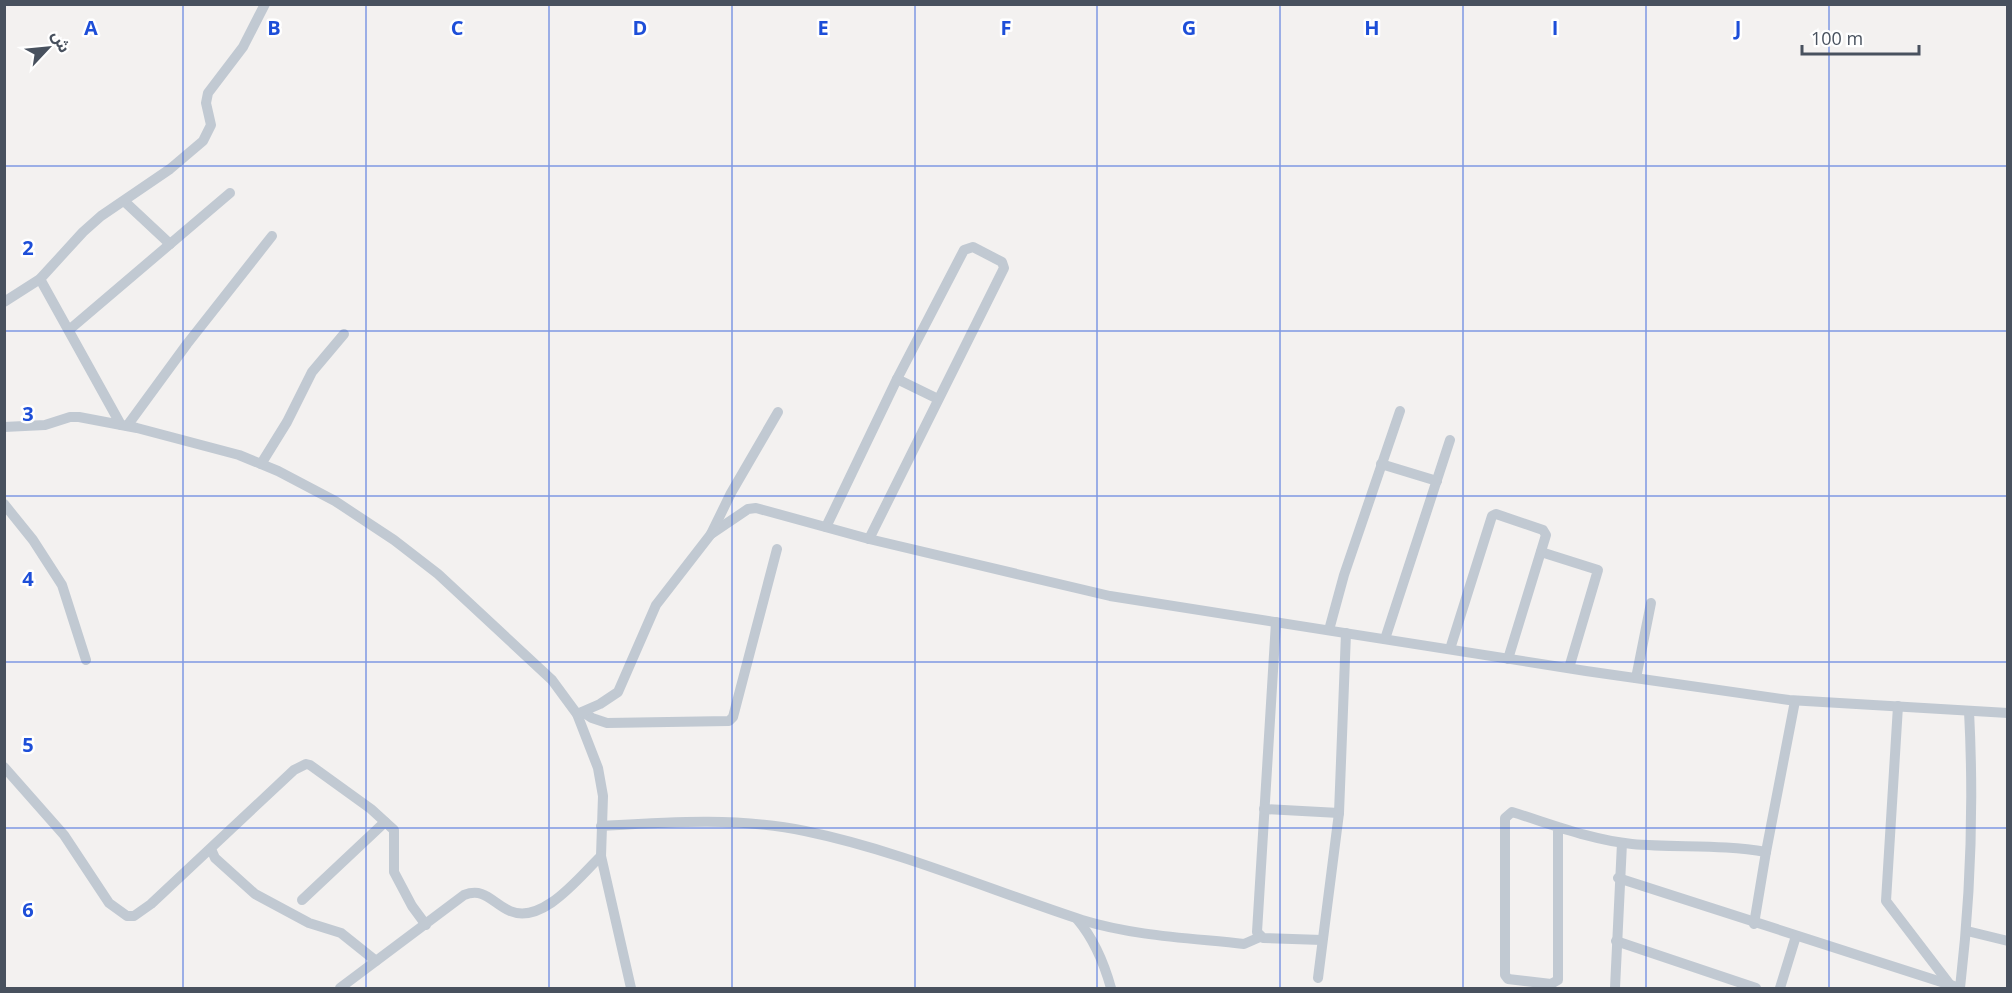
<svg xmlns="http://www.w3.org/2000/svg" width="2012" height="993" viewBox="0 0 2012 993" font-family="'Open Sans','Noto Sans Arabic',sans-serif">
<rect width="100%" height="100%" fill="#f3f1f0"/>
<g fill="none" stroke-linecap="round" stroke-linejoin="round">
<!-- minor -->
<g stroke="#c1c9d2" stroke-width="10">
<path d="M124,201l46,43"/>
<path d="M40,279l81,146"/>
<path d="M4,302l36,-23 43,-47 18,-16 69,-47 33,-28 8,-16 -5,-22 2,-10 35,-46 22,-43"/>
<path d="M69,330l161,-137"/>
<path d="M897,379l41,20"/>
<path d="M127,426l60,-82 85,-108"/>
<path d="M4,427l41,-2 25,-8h9l58,11 102,27 39,16 57,30 59,39 44,34 114,106 25,34 21,54 5,28 -2,60 30,132"/>
<path d="M261,464l26,-42 25,-50 32,-38"/>
<path d="M1381,464l56,17"/>
<path d="M4,504l29,36 29,45 24,75"/>
<path d="M826,527l71,-148 67,-129 9,-3 29,15 2,6 -135,271"/>
<path d="M711,534l37,-25 8,-1 113,31 241,57 476,75 203,29 219,13"/>
<path d="M1541,552l57,18 -29,98"/>
<path d="M1276,622l-19,310 6,6 59,2"/>
<path d="M1329,630l15,-55 56,-164"/>
<path d="M1385,639l65,-199"/>
<path d="M1450,649l42,-133 4,-2 47,16 3,5 -38,124"/>
<path d="M1636,678l15,-75"/>
<path d="M1898,706l-12,195 65,85"/>
<path d="M583,712l9,6 15,5 122,-2 4,-4 44,-168"/>
<path d="M577,714l23,-10 18,-12 38,-87 55,-71 20,-41 47,-81"/>
<path d="M4,767l60,68 45,68 18,13h7l17,-12 143,-134 12,-6 4,1 61,44 23,21v42l18,34 14,19"/>
<path d="M1264,809l75,4"/>
<path d="M601,826c67,-4 138,-9 204,5 96,20 185,59 277,89 52,16 108,18 162,24l16,-7"/>
<path d="M1558,827v153l-7,4 -43,-5 -3,-4v-157l7,-6c39,12 79,28 120,32 45,4 90,0 134,8l-12,72"/>
<path d="M211,849l4,9 40,36 54,29 32,10 35,28"/>
<path d="M1766,852l29,-151"/>
<path d="M1618,878l342,110"/>
<path d="M302,900l83,-78"/>
<path d="M1077,919c17,20 27,44 34,69"/>
<path d="M1967,931l41,10"/>
<path d="M1616,941l140,47"/>
<path d="M1318,978l21,-165 7,-180"/>
<path d="M340,988l124,-93c21,-8 28,8 46,16 33,14 70,-35 91,-55"/>
<path d="M1615,988l7,-145"/>
<path d="M1780,988l16,-52"/>
<path d="M1960,988c11,-94 14,-182 9,-277"/>
</g>
</g>
<!-- grid -->
<path fill="none" stroke="#1d4ed8" stroke-width="1.5" stroke-opacity="0.55" d="M183,4v984M366,4v984M549,4v984M732,4v984M915,4v984M1097,4v984M1280,4v984M1463,4v984M1646,4v984M1829,4v984M4,166h2004M4,331h2004M4,496h2004M4,662h2004M4,828h2004"/>
<g font-size="20" text-anchor="middle" font-weight="bold" fill="#1d4ed8" stroke="#fff" stroke-width="5" stroke-linejoin="round" paint-order="stroke">
<text x="91" y="35">A</text>
<text x="274" y="35">B</text>
<text x="457" y="35">C</text>
<text x="640" y="35">D</text>
<text x="823" y="35">E</text>
<text x="1006" y="35">F</text>
<text x="1189" y="35">G</text>
<text x="1372" y="35">H</text>
<text x="1555" y="35">I</text>
<text x="1738" y="35">J</text>
<text x="28" y="255">2</text>
<text x="28" y="421">3</text>
<text x="28" y="586">4</text>
<text x="28" y="752">5</text>
<text x="28" y="917">6</text>
</g>
<!-- border -->
<rect width="2012" height="993" fill="none" stroke="#48515e" stroke-width="12"/>
<!-- north arrow -->
<g transform="translate(48 48) rotate(64)" stroke="#ffffff" stroke-width="4.5" paint-order="stroke">
<path d="M0-4.5L10 22L0 15L-10 22Z" fill="#48515e"/>
<text y="-9" font-size="16" font-weight="bold" text-anchor="middle" fill="#48515e">ش</text>
</g>
<!-- scale -->
<path d="M1802 45v9h117v-9" fill="none" stroke="#48515e" stroke-width="3"/>
<text x="1811" y="45" font-size="18" fill="#48515e" stroke="#ffffff" stroke-width="4.5" paint-order="stroke">100 m</text>
</svg>
